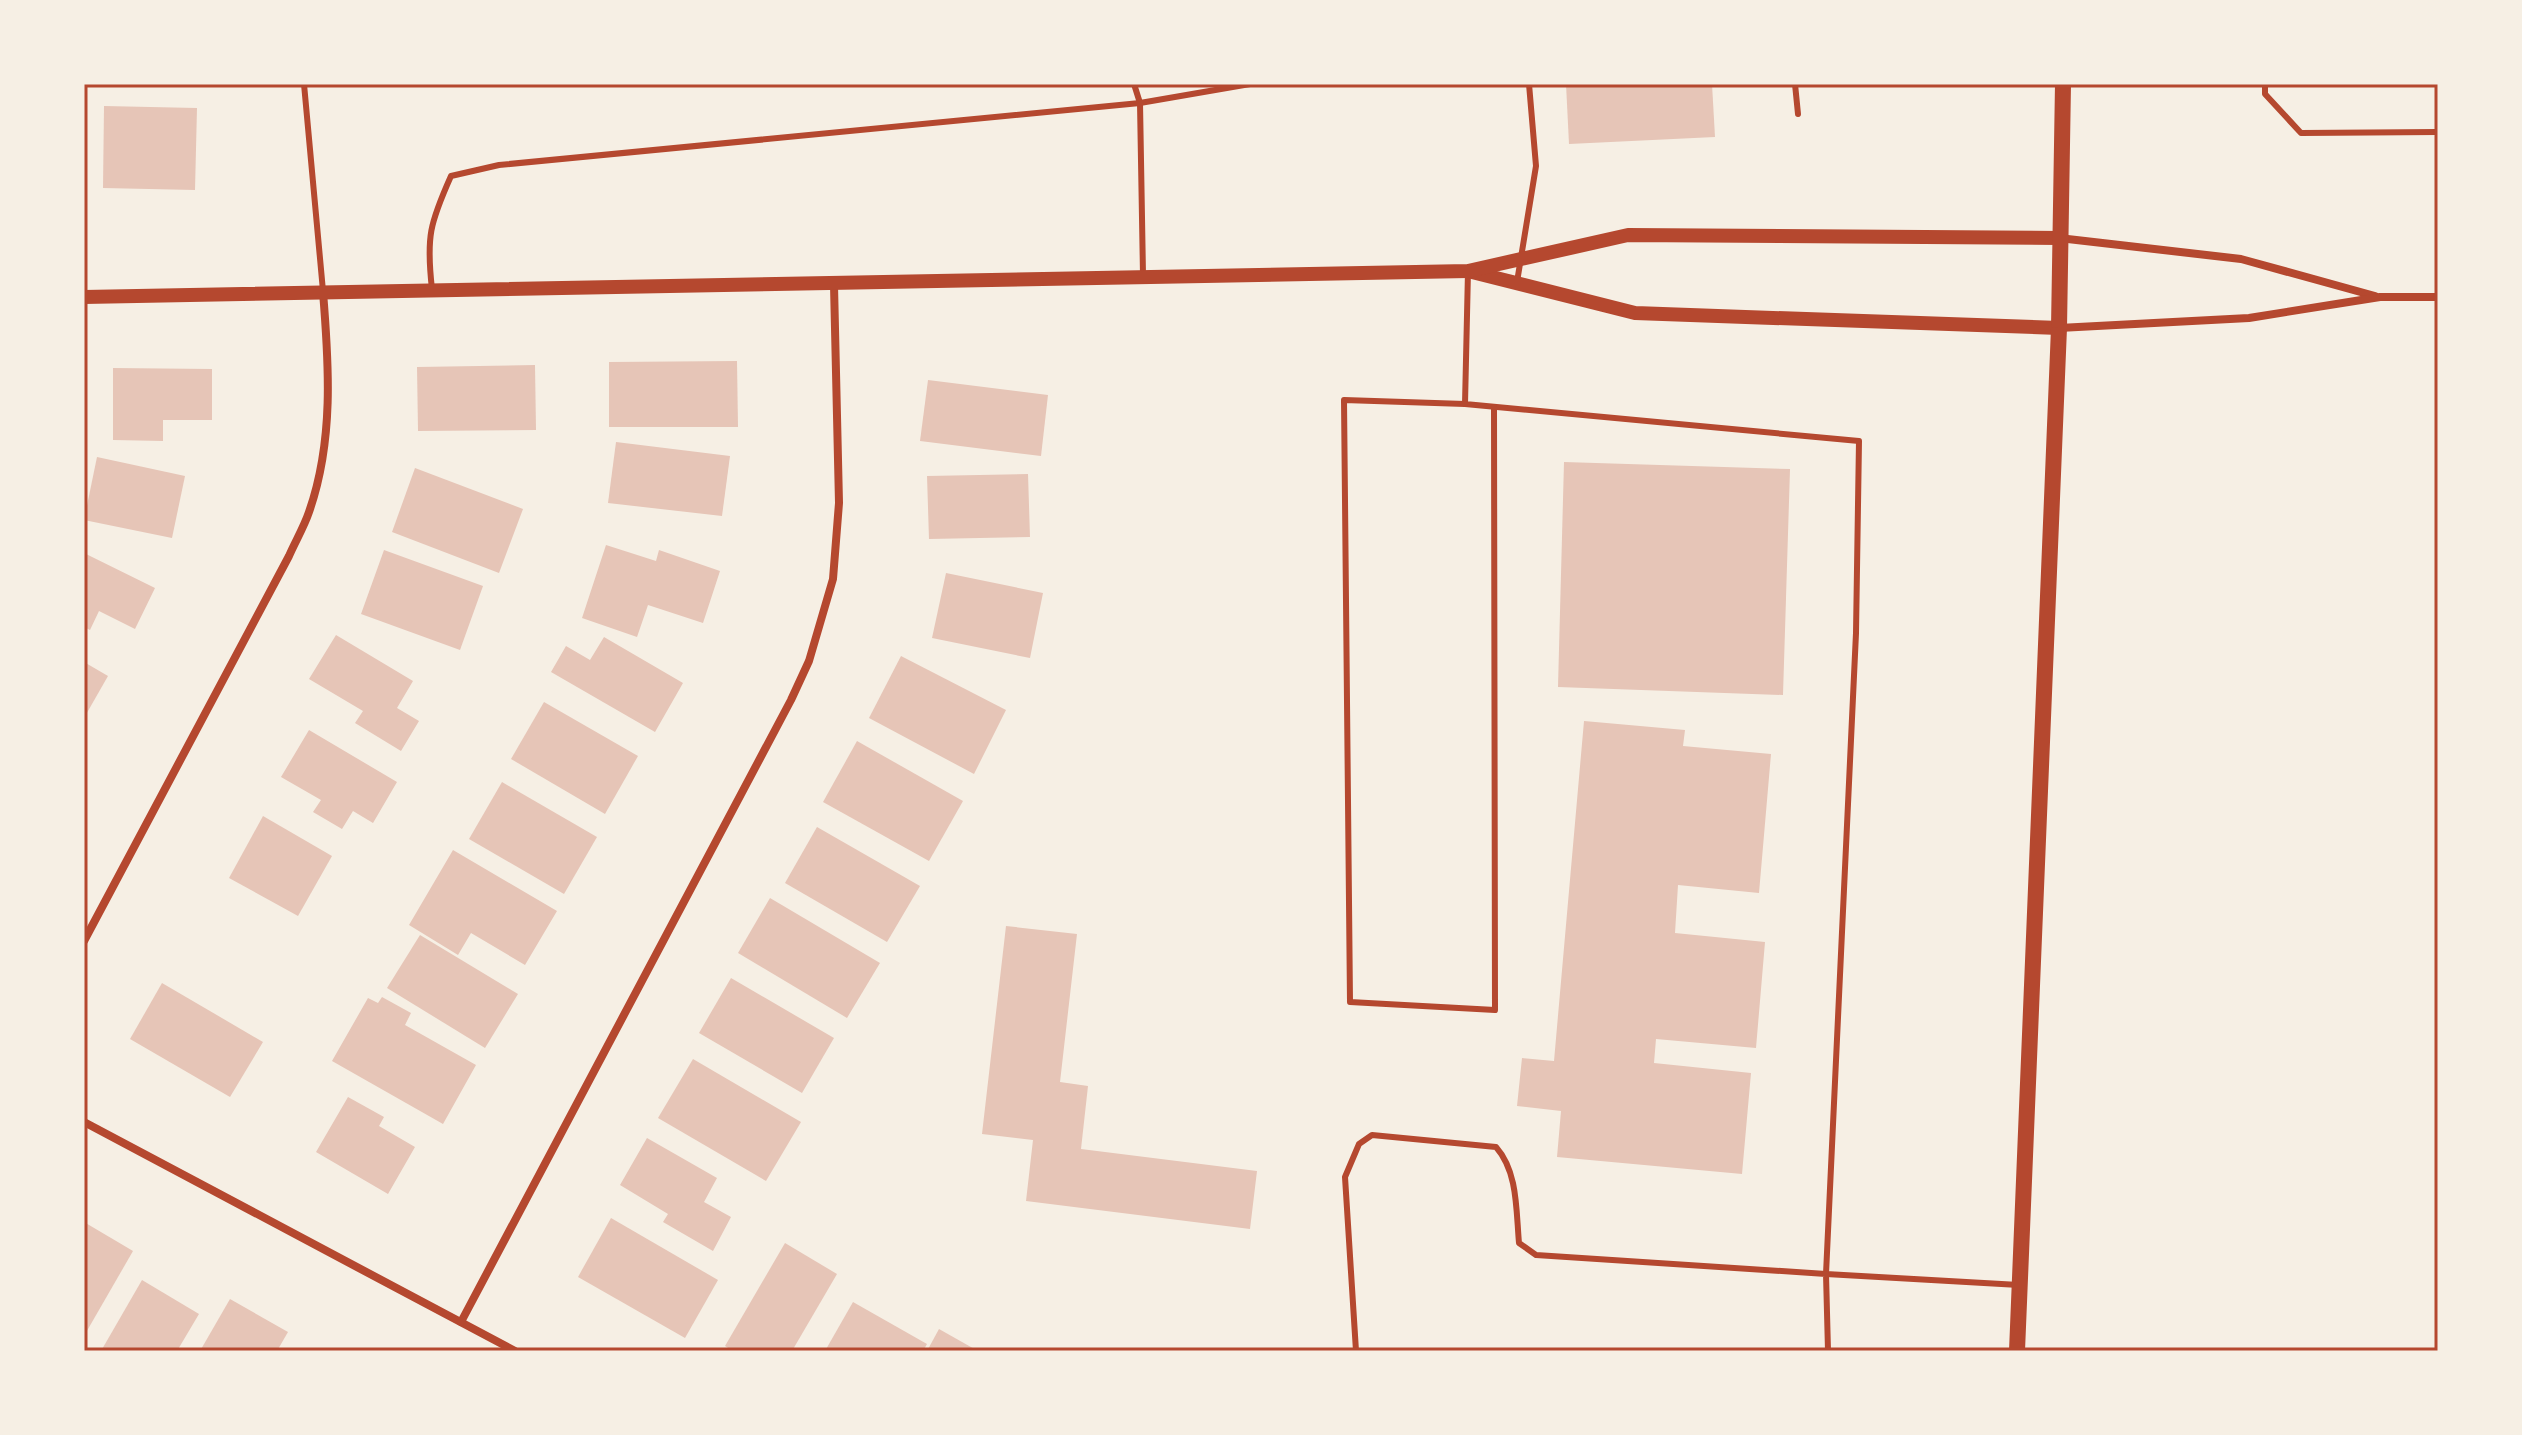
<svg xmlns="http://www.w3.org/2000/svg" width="2522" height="1435" viewBox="0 0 2522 1435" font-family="Quicksand,sans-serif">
<rect width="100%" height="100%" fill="#f6efe4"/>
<!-- building -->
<g fill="#e6c5b7">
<path d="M1566,84h146l3,53 -146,7z"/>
<path d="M104,106l93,2 -2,82 -92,-2z"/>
<path d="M737,361l1,66h-129v-65z"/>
<path d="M535,365l1,65 -118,1 -1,-64z"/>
<path d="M113,368l99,1v51h-49v21l-50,-1z"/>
<path d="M928,380l120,15 -7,61 -121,-15z"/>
<path d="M616,442l114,14 -8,60 -114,-13z"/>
<path d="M97,457l88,19 -13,62 -88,-18z"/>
<path d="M1564,462l226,7 -7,226 -225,-8z"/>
<path d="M415,468l108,41 -24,64 -107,-41z"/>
<path d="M1028,474l2,63 -101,2 -2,-63z"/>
<path d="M606,545l50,16 3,-11 61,21 -17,52 -55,-18 -11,32 -55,-19z"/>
<path d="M384,550l99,36 -23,64 -99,-36z"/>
<path d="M84,553l71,35 -20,41 -36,-18 -9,19 -6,-3z"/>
<path d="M946,573l97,20 -13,65 -98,-20z"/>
<path d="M336,635l77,46 -16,27 22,13 -18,30 -46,-28 8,-12 -54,-32z"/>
<path d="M604,637l79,46 -28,49 -104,-60 15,-26 24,14z"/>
<path d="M901,656l105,54 -32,64 -105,-56z"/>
<path d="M84,662l24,14 -24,42z"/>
<path d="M544,702l94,54 -33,58 -94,-55z"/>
<path d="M1584,721l101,9 -2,16 88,8 -12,139 -81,-8 -3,48 90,9 -9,106 -100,-9 -2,24 97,10 -9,101 -185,-17 4,-46 -44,-5 5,-48 32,3z"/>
<path d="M309,730l88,52 -24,41 -20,-12 -11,18 -29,-17 8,-12 -40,-23z"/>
<path d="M857,741l106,60 -34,60 -106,-59z"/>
<path d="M502,782l95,55 -33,57 -95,-55z"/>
<path d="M263,816l69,40 -34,60 -69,-38z"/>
<path d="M817,827l103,59 -33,56 -102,-59z"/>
<path d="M453,850l104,61 -32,54 -54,-32 -13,22 -49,-30z"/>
<path d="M770,898l110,65 -33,55 -109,-65z"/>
<path d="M1006,926l71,8 -17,148 28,4 -7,63 176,22 -7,58 -224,-28 7,-61 -51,-6z"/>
<path d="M420,935l98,59 -33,54 -98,-60z"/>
<path d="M731,978l103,60 -32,55 -103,-60z"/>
<path d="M162,983l101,59 -33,55 -100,-58z"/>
<path d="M382,997l29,16 -6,12 71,40 -33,59 -111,-63 36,-63 10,5z"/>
<path d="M693,1059l108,63 -35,59 -108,-63z"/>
<path d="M348,1097l36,20 -5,9 36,21 -27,47 -72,-42z"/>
<path d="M647,1138l70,40 -13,24 27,15 -18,34 -50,-29 5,-8 -48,-29z"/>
<path d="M611,1218l107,62 -33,58 -107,-61z"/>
<path d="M84,1222l49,29 -49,85z"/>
<path d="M785,1243l52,31 -45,77h-59l-8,-5z"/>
<path d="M142,1280l57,34 -22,37h-76z"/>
<path d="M230,1299l58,33 -11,19h-77z"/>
<path d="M853,1302l74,42 -4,7h-98z"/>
<path d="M939,1329l39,22h-51z"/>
</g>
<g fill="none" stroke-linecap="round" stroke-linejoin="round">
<!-- service -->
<g stroke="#b5482f" stroke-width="6">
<path d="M304,84l19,207"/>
<path d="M1134,84l6,19 3,172"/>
<path d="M1795,84l3,30"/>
<path d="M2265,84v10l36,39 137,-1"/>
<path d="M1468,271l-3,133 394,37 -3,192 -30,641 193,11"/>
<path d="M1517,282l19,-116 -7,-82"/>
<path d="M432,289c-6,-52 -2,-66 19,-113l48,-11 641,-62 110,-19"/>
<path d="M1465,404l-121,-4 6,602 145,8 -1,-603"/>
<path d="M1356,1351l-11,-174 14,-33 13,-9 124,12c22,25 20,63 23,96l17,12 290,19 2,77"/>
</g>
<!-- minor -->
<g stroke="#b5482f" stroke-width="8">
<path d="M2059,238l182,21 134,37"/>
<path d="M2059,328l190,-10 131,-21h58"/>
<path d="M84,941l205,-385c6,-14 15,-29 20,-44 25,-71 20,-147 14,-220"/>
<path d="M84,1122l431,229"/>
<path d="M461,1322l330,-622 18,-39 24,-82 6,-76 -5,-218"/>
</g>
<!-- tertiary -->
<g stroke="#b5482f" stroke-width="14">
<path d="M1472,272l163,41 424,15"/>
<path d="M84,297l1384,-26 160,-36 431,3"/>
</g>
<!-- secondary -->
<path stroke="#b5482f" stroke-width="16" d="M2017,1351l42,-1023 4,-244"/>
</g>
<!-- border -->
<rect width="2522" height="1435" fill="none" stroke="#f6efe4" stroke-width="172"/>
<rect x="86" y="86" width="2350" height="1263" fill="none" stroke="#b5482f" stroke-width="3"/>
</svg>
